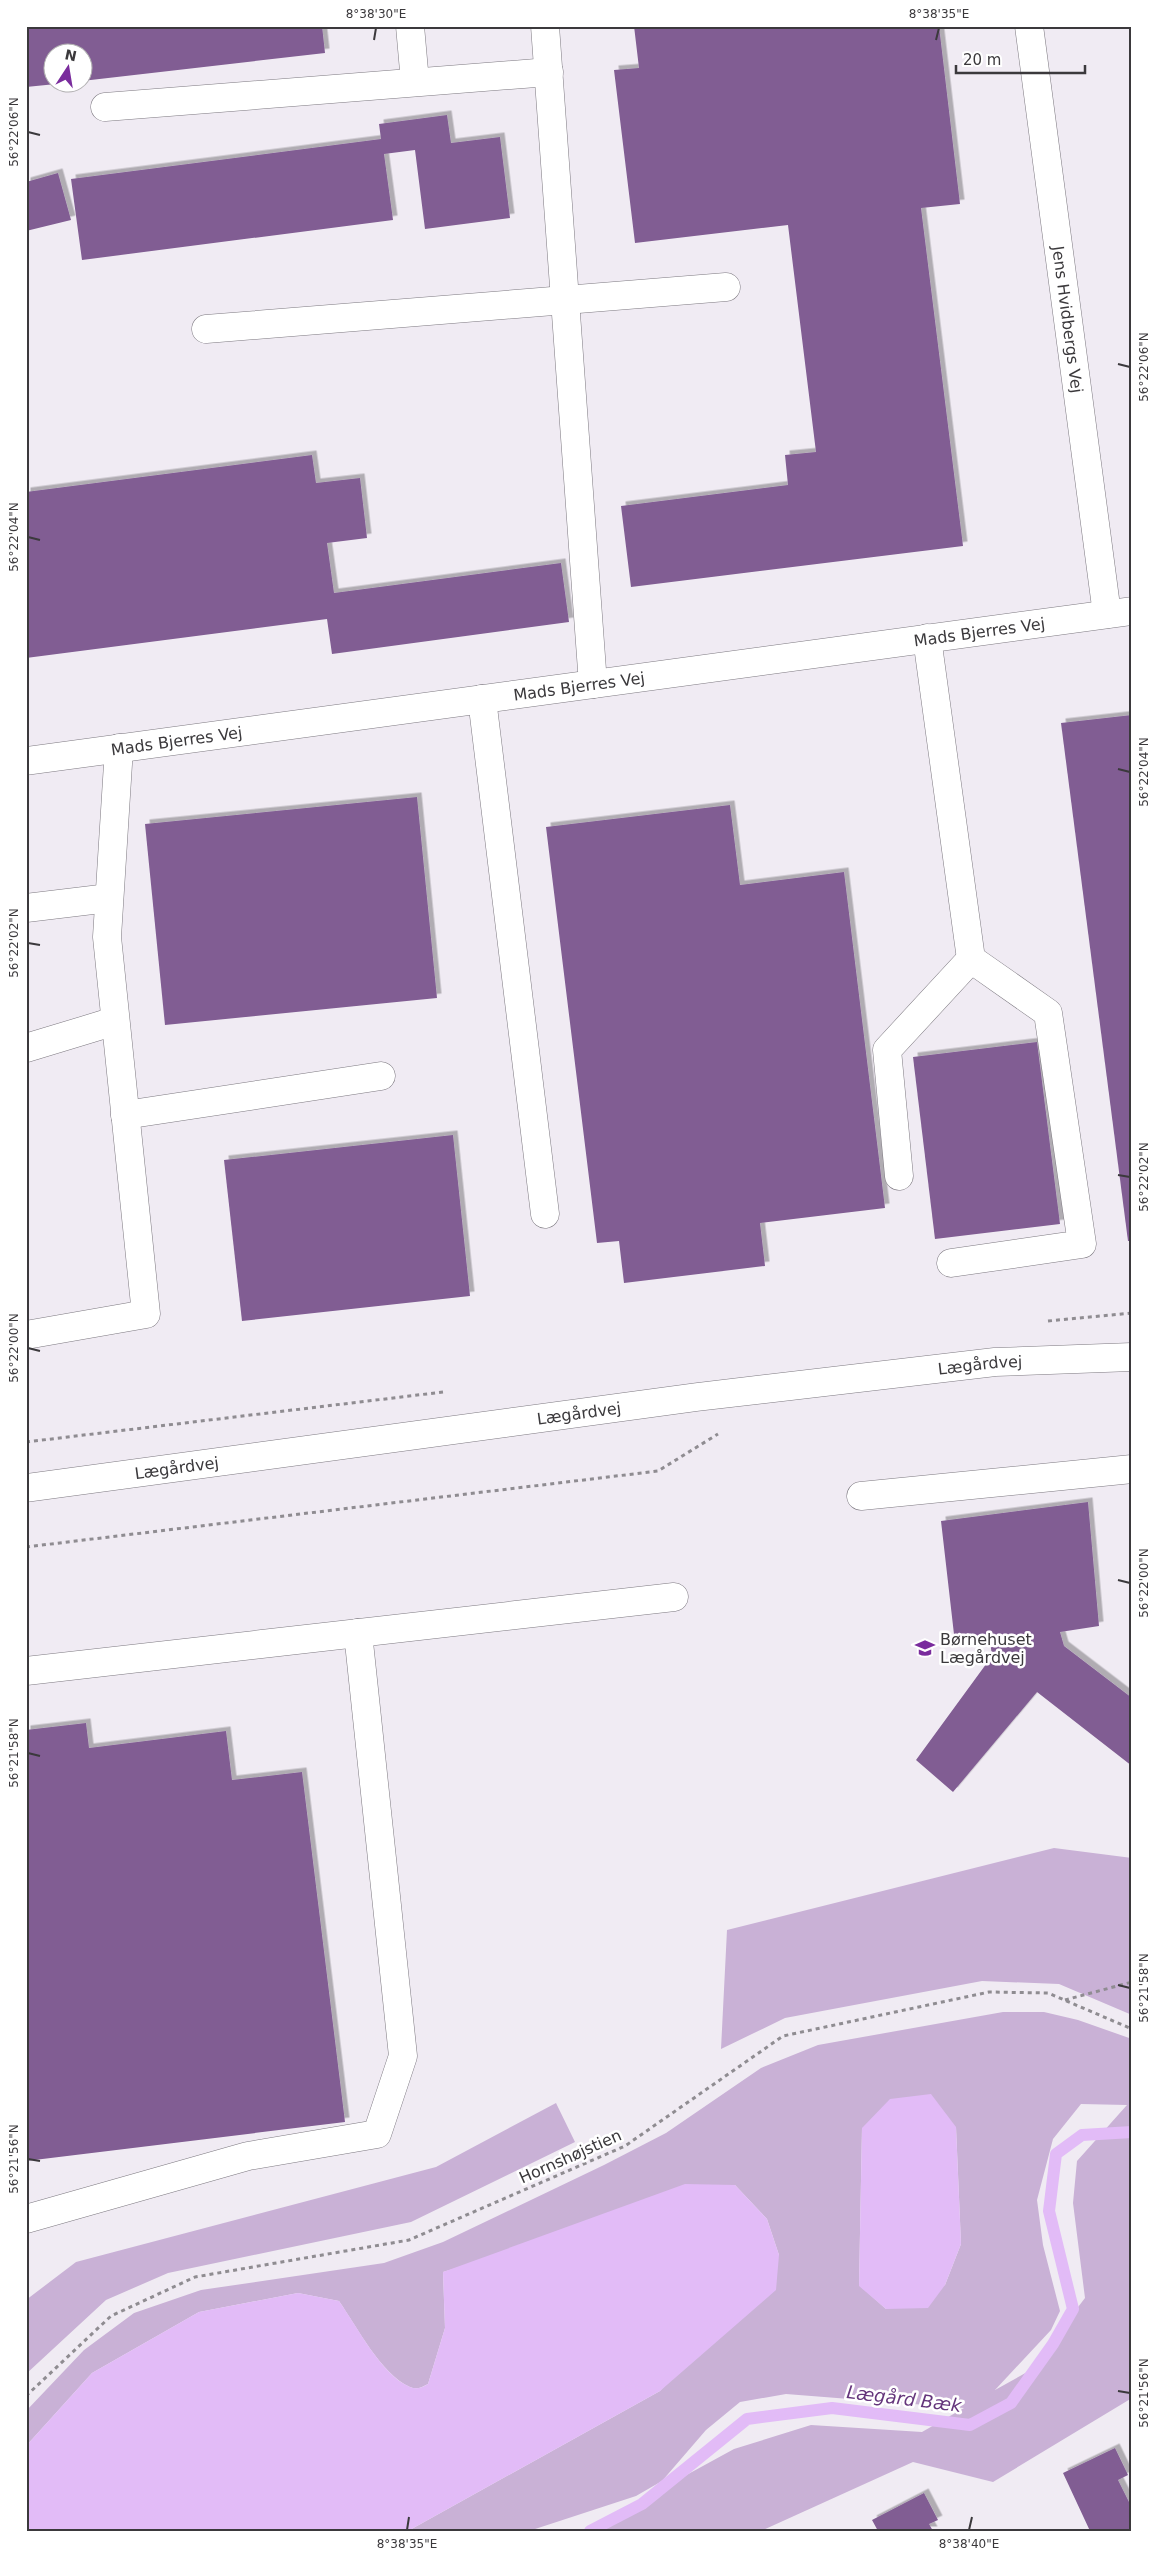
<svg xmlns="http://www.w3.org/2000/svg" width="1158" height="2557" viewBox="0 0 1158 2557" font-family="'DejaVu Sans',sans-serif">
<defs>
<filter id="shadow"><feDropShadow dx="4.5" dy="-4.5" stdDeviation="0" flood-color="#0004"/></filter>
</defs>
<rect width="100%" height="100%" fill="#f0ebf3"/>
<!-- green -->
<g fill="#c9b1d6" fill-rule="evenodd">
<path d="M1054,1848l78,10v157l-73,-31 -77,-3 -197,37 -64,31 6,-119z"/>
<path d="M1003,2012h41l34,8 54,19v359l-139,84 -80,-20 -152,69h-177l150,-82 77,-24 111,7 42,-24 -178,-14 -46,8 -34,28 -44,51 -26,15 -107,35h-121l252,-140 119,-136 -12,-36 -32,-34 -292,87 2,56 -17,56c-6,3 -11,6 -18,3 -29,-13 -53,-60 -71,-86l-41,-8 -99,19 -107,61 -66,73v-35l58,-61 50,-37 67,-23 183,-27 59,-21 161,-77 62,-32 95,-65 57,-23zM1081,2104l46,1 -50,56 -4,42 12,95 -56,73 -34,19 56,-60 9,-19 -17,-66 -6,-45 16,-61zM956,2127l5,117 -16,41 -59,24 -27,-24 3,-157z"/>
<path d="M556,2103l19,39 -164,80 -243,51 -62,27 -80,74v-74l50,-38 360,-95z"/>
</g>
<!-- water -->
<g fill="#e2bbf7">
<path d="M931,2094l25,33 5,117 -16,41 -17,23 -42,1 -27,-23 3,-158 28,-29z"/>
<path d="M685,2184l50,1 32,34 12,36 -3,35 -116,101 -252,140h-382v-85l66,-73 107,-61 99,-19 41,8c18,25 42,74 71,86 7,3 13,0 18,-3l17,-56 -2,-56z"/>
</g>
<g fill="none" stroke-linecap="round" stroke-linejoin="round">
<!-- stream -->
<path stroke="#e2bbf7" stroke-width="12" d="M590,2531l52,-27 105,-85 85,-11 138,17 41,-22 42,-59 20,-35 -24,-98 7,-57 26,-19 50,-3"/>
</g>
<!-- building -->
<g fill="#815d93" filter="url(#shadow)">
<path d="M26,26h296l3,27 -243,28v-29h-30v30l4,2 -30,3z"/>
<path d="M634,26h305l21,178 -39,4 42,338 -332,41 -10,-81 167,-21 -3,-30 31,-3 -28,-227 -153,18 -21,-173 25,-2z"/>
<path d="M447,115l4,28 49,-6 10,81 -85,11 -10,-79 -31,4 9,66 -311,40 -11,-81 310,-40 -2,-15z"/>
<path d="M58,173l13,47 -45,11v-49z"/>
<path d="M312,455l4,28 44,-5 7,60 -40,5 7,50 227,-30 8,59 -237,32 -5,-35 -301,39v-166z"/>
<path d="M1132,715v526h-4l-67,-518z"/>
<path d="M417,797l20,201 -272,27 -20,-201z"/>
<path d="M730,805l10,80 104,-13 41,336 -125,15 5,43 -141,17 -5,-42 -22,2 -51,-416z"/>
<path d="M1037,1042l23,182 -125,15 -22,-182z"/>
<path d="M453,1135l17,161 -228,25 -18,-161z"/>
<path d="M1088,1502l11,124 -39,6 4,14 68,52v68l-95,-74 -84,100 -37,-32 76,-104 -2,-15 -35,2 -14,-122z"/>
<path d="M86,1723l3,25 137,-17 6,49 70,-8 43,350 -319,39v-431z"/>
<path d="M1115,2448l13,27 -10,5 14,28v20l-6,3h-36l-27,-58z"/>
<path d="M924,2493l14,27 -9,4 4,7h-55l-6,-11z"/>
</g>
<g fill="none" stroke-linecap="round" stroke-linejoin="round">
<defs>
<g id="minor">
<path d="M410,26l5,56"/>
<path d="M545,26l48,658"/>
<path id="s1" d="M1029,26l78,588"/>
<path d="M105,107l444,-35"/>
<path d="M206,329l520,-42"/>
<path d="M927,638l44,321 77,54 34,231 -131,19"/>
<path d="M482,699l63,515"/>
<path id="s2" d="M26,761l1106,-150"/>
<path d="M26,908l83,-10"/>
<path d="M26,1048l89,-27"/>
<path d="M125,1115l256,-39"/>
<path d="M899,1176l-12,-126 84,-91"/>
<path d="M26,1335l120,-21 -39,-377 12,-189"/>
<path id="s3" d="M26,1488l671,-91 298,-35 137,-5"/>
<path d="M861,1496l271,-27"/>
<path d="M26,1671l648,-74"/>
<path d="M26,2219l222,-63 129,-22 26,-78 -45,-423"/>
</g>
</defs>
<!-- minor casing -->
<use href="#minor" stroke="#7d7980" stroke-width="29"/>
<!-- path -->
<g stroke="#8f8c91" stroke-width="3" stroke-dasharray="4 4" stroke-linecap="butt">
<path d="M1048,1321l84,-8"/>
<path d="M26,1442l417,-50"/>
<path d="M26,1547l632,-76 60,-37"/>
<path d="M1065,2000l67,-18"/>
<path d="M26,2396l85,-80 84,-39 214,-37 216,-94 158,-110 206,-44 59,1 84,36"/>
</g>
<!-- minor -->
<use href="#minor" stroke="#fff" stroke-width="28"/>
</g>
<!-- ticks -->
<path fill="none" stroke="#3b393c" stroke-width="2" d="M374,40l2,-12M936,40l3,-12M28,132l12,3M1118,364l12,3M28,537l12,3M1118,769l12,3M28,943l12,2M1118,1175l12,2M28,1348l12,3M1118,1580l12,3M28,1753l12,3M1118,1985l12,3M28,2159l12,2M1118,2391l12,2M407,2530l2,-13M969,2530l3,-13"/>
<!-- icons -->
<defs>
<symbol id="school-bare" viewBox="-9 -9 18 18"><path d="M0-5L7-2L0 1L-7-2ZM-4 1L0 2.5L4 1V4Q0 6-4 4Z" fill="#7a2c9d" stroke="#fff" stroke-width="2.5" paint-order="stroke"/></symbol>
</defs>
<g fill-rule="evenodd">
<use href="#school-bare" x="911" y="1634" width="28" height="28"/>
</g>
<g text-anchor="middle" stroke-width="5" stroke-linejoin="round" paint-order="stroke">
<!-- street labels -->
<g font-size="16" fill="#3b393c" stroke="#fff">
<text dy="6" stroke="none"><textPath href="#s1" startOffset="296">Jens Hvidbergs Vej</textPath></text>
<text dy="6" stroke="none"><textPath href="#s2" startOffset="962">Mads Bjerres Vej</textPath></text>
<text dy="6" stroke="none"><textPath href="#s2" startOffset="558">Mads Bjerres Vej</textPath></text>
<text dy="6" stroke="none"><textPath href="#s2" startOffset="152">Mads Bjerres Vej</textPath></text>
<text dy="6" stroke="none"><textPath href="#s3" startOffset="962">Lægårdvej</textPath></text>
<text dy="6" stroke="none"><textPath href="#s3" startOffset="558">Lægårdvej</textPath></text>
<text dy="6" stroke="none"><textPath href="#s3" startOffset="152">Lægårdvej</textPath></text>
<text transform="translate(570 2156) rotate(-24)" y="6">Hornshøjstien</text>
</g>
<!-- poi labels -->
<g font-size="16" fill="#3b393c" stroke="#fff" text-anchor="start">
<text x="940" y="1645">Børnehuset<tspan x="940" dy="18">Lægårdvej</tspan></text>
</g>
<!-- water labels -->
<g font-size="18" font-style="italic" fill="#65367c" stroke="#fff">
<text transform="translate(904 2399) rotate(7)" y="6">Lægård Bæk</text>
</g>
</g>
<!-- border -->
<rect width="1158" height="2557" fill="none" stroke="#ffffff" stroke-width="55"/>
<!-- north arrow -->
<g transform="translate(68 68) rotate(12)"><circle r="24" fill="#ffffff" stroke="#b1b0b1"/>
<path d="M0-4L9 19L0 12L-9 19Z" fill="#7a2c9d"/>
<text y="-8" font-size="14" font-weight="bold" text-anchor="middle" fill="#3b393c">N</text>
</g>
<!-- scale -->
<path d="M956 65v8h129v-8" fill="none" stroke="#3b393c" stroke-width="2.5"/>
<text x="963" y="65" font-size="15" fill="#3b393c" stroke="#ffffff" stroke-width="4" paint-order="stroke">20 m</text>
<rect x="28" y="28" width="1102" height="2502" fill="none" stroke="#3b393c" stroke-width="2"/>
<g font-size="12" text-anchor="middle" fill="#3b393c">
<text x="376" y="18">8°38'30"E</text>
<text x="939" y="18">8°38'35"E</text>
<text transform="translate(14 132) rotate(-90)" y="4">56°22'06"N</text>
<text transform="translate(1144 367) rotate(-90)" y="4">56°22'06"N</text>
<text transform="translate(14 537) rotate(-90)" y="4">56°22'04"N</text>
<text transform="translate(1144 772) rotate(-90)" y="4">56°22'04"N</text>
<text transform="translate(14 943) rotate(-90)" y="4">56°22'02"N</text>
<text transform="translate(1144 1177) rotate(-90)" y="4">56°22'02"N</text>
<text transform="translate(14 1348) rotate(-90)" y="4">56°22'00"N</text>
<text transform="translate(1144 1583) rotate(-90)" y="4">56°22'00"N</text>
<text transform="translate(14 1753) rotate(-90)" y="4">56°21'58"N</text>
<text transform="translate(1144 1988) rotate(-90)" y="4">56°21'58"N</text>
<text transform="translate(14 2159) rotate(-90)" y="4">56°21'56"N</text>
<text transform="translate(1144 2393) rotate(-90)" y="4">56°21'56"N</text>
<text x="407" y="2548">8°38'35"E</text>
<text x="969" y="2548">8°38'40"E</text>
</g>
</svg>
